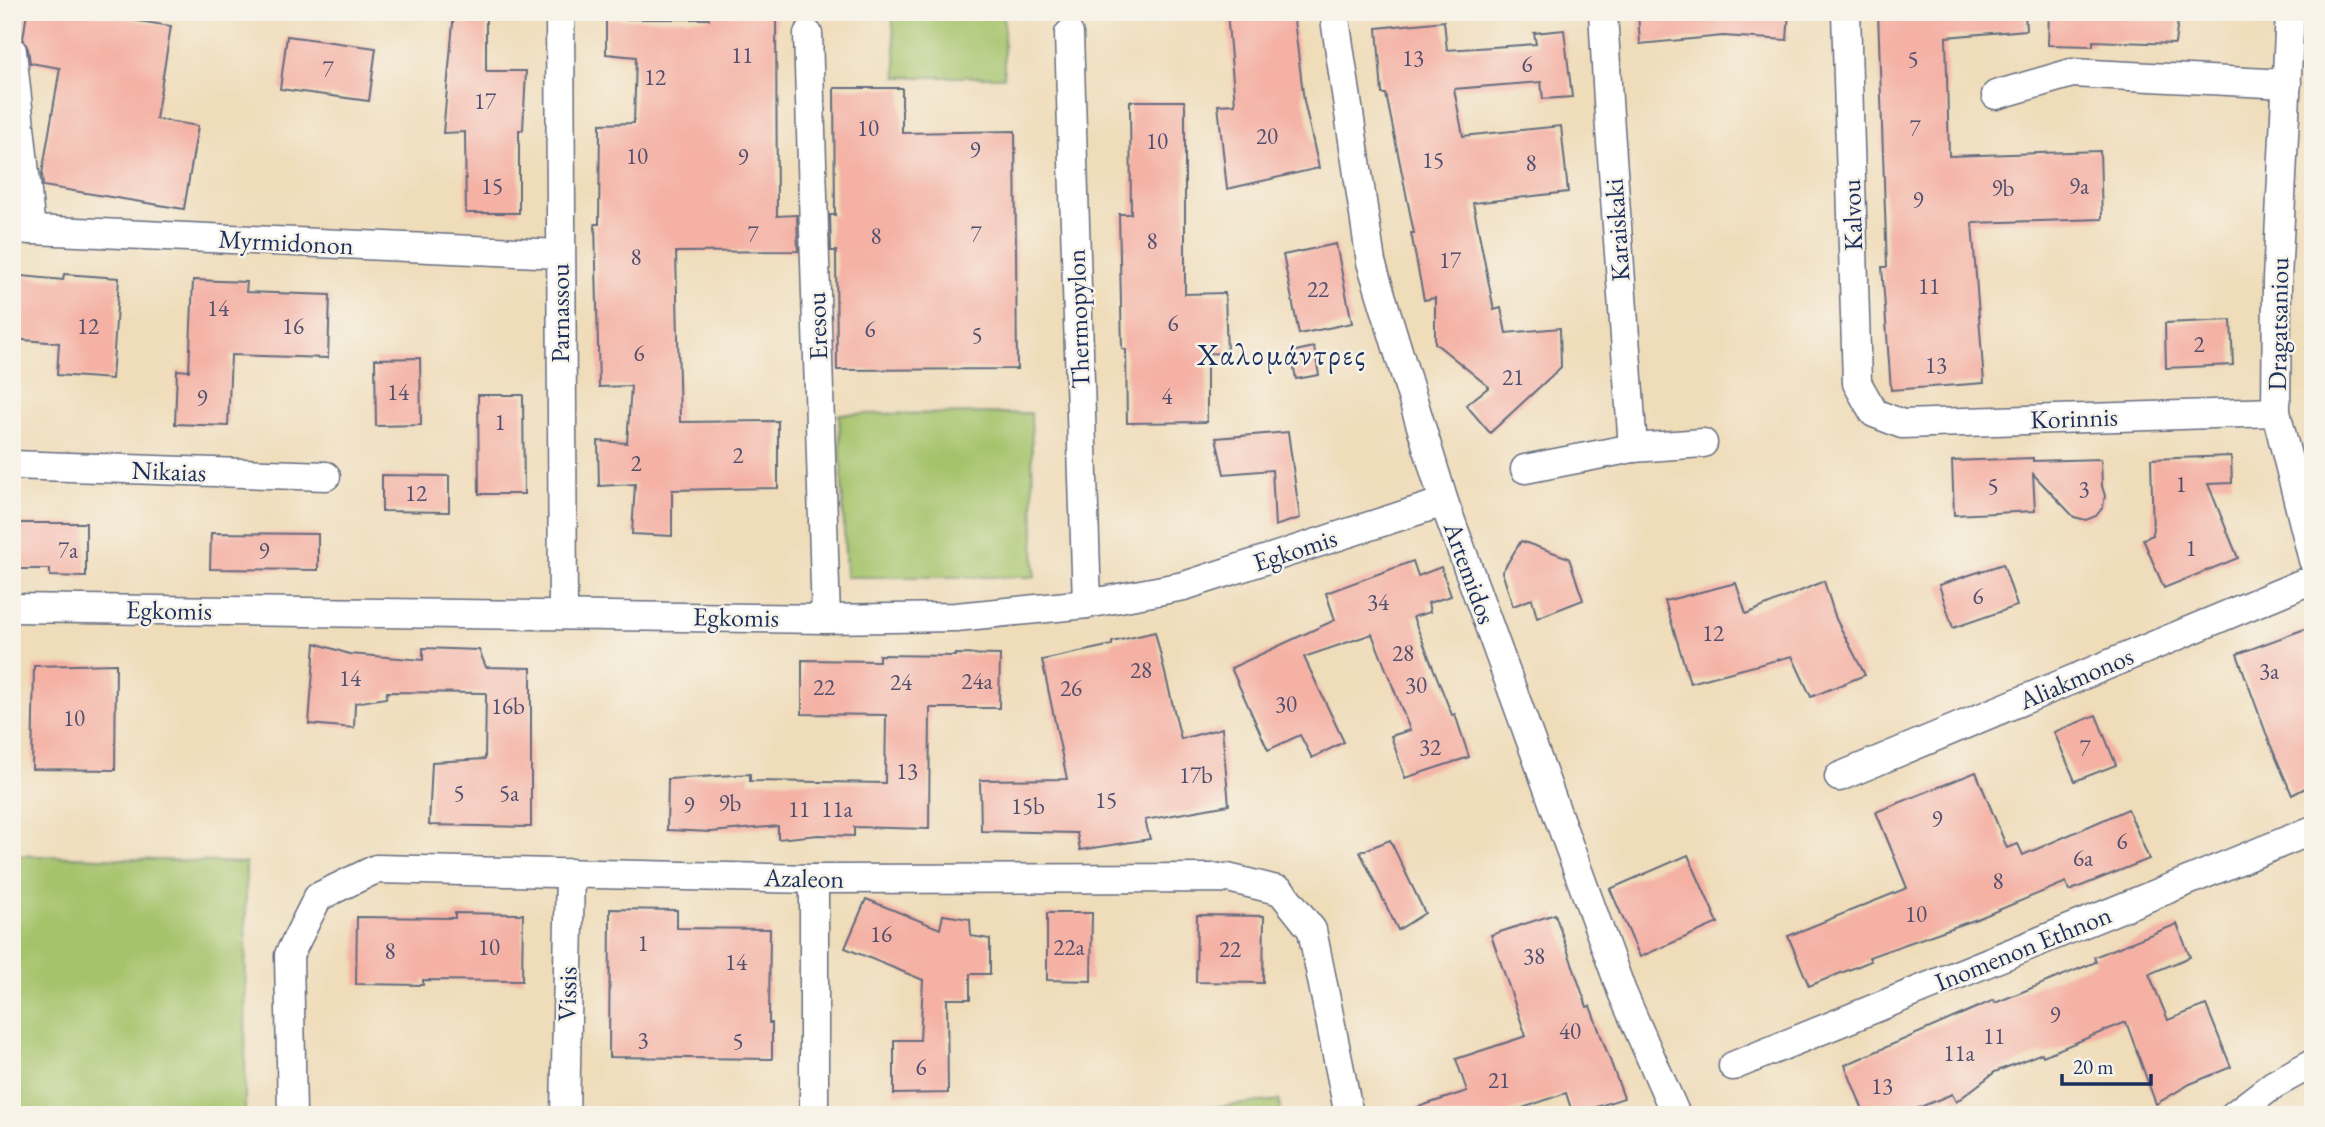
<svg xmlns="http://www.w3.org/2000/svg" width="2325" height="1127" viewBox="0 0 2325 1127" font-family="'EB Garamond',serif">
<rect width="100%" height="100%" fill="#f7f3e8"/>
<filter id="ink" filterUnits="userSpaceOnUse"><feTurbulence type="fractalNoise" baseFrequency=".0143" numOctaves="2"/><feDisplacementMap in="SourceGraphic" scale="14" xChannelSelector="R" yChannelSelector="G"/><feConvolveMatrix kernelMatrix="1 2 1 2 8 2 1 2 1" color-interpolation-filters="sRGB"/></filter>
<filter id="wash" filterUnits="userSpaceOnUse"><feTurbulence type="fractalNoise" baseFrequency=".00686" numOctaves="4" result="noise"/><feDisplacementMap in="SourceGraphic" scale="28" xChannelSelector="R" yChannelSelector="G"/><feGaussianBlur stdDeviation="1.57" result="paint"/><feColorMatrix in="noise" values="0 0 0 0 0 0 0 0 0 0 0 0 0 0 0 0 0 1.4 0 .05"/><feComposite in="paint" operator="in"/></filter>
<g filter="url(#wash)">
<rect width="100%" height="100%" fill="#efdcb9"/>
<!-- green -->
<g fill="#a4c36b" stroke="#607964" stroke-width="2">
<path d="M892,12h112v65h-107z"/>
<path d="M1031,413l4,164h-189l-7,-163z"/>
<path d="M12,855l234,8 -1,252h-233z"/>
<path d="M1279,1100l3,15h-138z"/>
</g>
<g id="blocks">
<!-- building -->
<g fill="#f4b1a4">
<path d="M27,12h53l91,14 -15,93 42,7 -14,83 -141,-23 -1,-12 18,-106 -30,-5 -2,-14 -5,-10z"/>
<path d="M454,12h32v59h40l-3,59h-4v83h-53l-1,-81 -22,1z"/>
<path d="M1227,12h66l11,89 15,67 -92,21 -9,-84 17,-1z"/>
<path d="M1638,12h151l-2,28 -64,-4 -83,8z"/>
<path d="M1878,12h147l1,18 -80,7 3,119 151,-5 2,68 -130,4 12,160 -93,7 -9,-123h5z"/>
<path d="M2049,12h130l-4,32 -82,-3v5l-45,-1z"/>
<path d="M776,14l1,202 20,-1 1,36 -122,1 4,170 98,-1v67l-106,2v46l-40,-2 3,-50 -36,2 -1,-45 29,2 4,-57 -32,1 -4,-163h4l1,-100 34,-1 2,-66 -30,-3v-35h103l-1,-4z"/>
<path d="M1444,21l3,29 89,-6 -2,-11 30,-3 8,67 -29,2 -2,-17 -87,7 9,47 98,-10 7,66 -95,11 21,107 7,-2 5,25 54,-5 1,39 -71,66 -24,-28 23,-18 -54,-44v-45l-11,2 -13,-67h3l-28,-139h-4l-5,-66z"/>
<path d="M287,36l89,12 -7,53 -89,-12z"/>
<path d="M834,88h68v45l113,-2 2,238 -180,1 -1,-119h-5l-1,-36h5z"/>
<path d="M1130,101h54l1,5v188l40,-1 2,61 -20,-1v69l-80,1 -1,-73 -4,-1 -3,-135h12z"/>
<path d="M1336,244l16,79 -53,11 -16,-79z"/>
<path d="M64,274l55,4 -7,101 -55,-4 2,-32 -47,-4v-64l51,5z"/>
<path d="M193,280l54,2 -1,10 84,3 -2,63 -97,-3 -3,71 -53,-2 2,-54 12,1z"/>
<path d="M2231,320l2,45 -67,3 -1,-45z"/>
<path d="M1314,347l5,28 -23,4 -5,-27z"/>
<path d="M420,358l1,67 -45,1 -1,-67z"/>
<path d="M478,395h45l1,99h-45z"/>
<path d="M1288,432l12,86 -25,8 -3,-56 -48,4 -8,-36z"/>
<path d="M2231,456l1,27 -24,1 30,74 -74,30 -21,-49 10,-4 -2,-76z"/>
<path d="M2033,458v3l68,-2 1,27 3,10 -2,11 -7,9 -10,4 -12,-3 -41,-43 2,37 -81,4 -2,-54z"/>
<path d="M382,475l67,1v36l-67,-1z"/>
<path d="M12,523h74v54l-36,-1v-7h-38z"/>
<path d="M211,533l107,1v36l-108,-1z"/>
<path d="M1521,541l48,17 14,42 -46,18 -5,-19 -19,7 -11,-34z"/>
<path d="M1413,561l5,15 23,-9 10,29 -23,7 2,9 -17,5 39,98 3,-1 14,43 -64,21 -14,-42 19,-6 -38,-96 -68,23 40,85 -32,16 -12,-23 -32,15 -37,-82 104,-48 -9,-27z"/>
<path d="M2003,564l14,42 -64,22 -14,-43z"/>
<path d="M1824,581l12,38 29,56 -54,22 -19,-41 -102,27 -25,-82 71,-18 10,31z"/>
<path d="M2313,626v158l-21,11 -22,-51 -33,-90z"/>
<path d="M1155,632l26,107 41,-11 7,77 -84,15 5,19 -70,11 -3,-17 -96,-2 -1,-51 87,-1 -25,-119 70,-15v-3z"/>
<path d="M315,643l34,11 74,6v-12l56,2 7,17 45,1v159l-102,-2 3,-63 53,-3 1,-66 -99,-1 -1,6 -31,5 -1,25 -45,-4z"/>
<path d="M955,654l45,1 -1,53h-69l-1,121 -75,-2v9l-36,-1 -40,4v-13l-67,6 -44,-2 1,-51 82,-5v7l135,2 1,-68 -84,-1v-54l77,1v-6l76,1z"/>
<path d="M116,664l-1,106 -83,-1 2,-103z"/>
<path d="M2096,715l20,50 -41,16 -21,-49z"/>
<path d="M1976,772l31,76 11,-4 5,11 105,-46 21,50 -80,32 -3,-9 -89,37 -108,38 2,4 -62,25 -21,-50 119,-48 -31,-76z"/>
<path d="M1390,840l35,73 -27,17 -38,-78z"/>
<path d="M1688,855l30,68 -78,34 -30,-68z"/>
<path d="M866,899l74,30 3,-14 27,4 1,17 19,3v35h-20v25h-23l1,94 -54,1v-54h26l3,-60 -78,-32z"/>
<path d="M610,909l67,1v18l93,1 -1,94h3v36l-163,-2z"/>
<path d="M455,913l68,1 -1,67 -99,-1v5l-67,-1 1,-67 98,1z"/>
<path d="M1047,913h45l-1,68 -44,-1z"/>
<path d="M1555,914l32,93 3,-1 34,92 -51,17 -7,-22 -64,22h-92l-1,-5 58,-19 -11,-32 70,-23 -35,-101z"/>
<path d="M1197,915l67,1 -1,67 -67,-1z"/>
<path d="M2177,924l13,33 -41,17 19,46 38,-15 25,62 -41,17 -34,20 -30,-82 -83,34 -1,-3 -47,19 -39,30 -4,-8 -51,21h-36l-20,-50 149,-65 1,3 101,-41 -2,-5z"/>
</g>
</g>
</g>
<g filter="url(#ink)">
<use href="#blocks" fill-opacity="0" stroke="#656c7e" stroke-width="2"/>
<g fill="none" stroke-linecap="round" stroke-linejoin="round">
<defs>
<g id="minor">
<path d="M560,12l3,602"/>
<path d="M1334,12l37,250 73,240 178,490 54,123"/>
<path d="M1603,12l5,89 25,347"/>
<path d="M1846,12l11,371 17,30 28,11 374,-12"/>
<path d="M2290,12l-13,268 -1,132 37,148"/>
<path d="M808,34l18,585"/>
<path d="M1069,34l18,570"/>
<path d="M12,51l19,179"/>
<path d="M1996,95l76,-22 215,11"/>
<path d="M12,229l548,25"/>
<path d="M12,465l314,11"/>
<path d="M1525,469l108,-21 70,-5"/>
<path d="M12,608l814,11 130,-2 131,-13 97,-18 260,-84"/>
<path d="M1839,777l474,-198"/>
<path d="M814,879v236"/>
<path d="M1733,1066l580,-236"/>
<path d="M292,1115l-3,-160 29,-58 58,-28 438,10 414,-1 53,13 31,39 37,185"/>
<path d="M565,1115l5,-242"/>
<path d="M2234,1115l39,-30 40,-22"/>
</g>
</defs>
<!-- minor casing -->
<use href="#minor" stroke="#656c7e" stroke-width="31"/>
<!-- minor -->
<use href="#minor" stroke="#fff" stroke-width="28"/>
</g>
</g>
<g text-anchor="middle" stroke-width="5" stroke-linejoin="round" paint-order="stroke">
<!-- number labels -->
<g font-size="23" fill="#515070">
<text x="742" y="63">11</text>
<text x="1413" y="66">13</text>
<text x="1913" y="67">5</text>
<text x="1527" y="72">6</text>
<text x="328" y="77">7</text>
<text x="655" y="85">12</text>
<text x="485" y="109">17</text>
<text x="868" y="136">10</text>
<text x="1915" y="136">7</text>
<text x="1267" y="144">20</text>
<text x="1157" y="149">10</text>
<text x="975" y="158">9</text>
<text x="637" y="164">10</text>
<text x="743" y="165">9</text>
<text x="1433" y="168">15</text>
<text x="1531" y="171">8</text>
<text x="492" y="194">15</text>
<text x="2079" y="194">9a</text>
<text x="2003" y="196">9b</text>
<text x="1918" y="208">9</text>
<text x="753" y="242">7</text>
<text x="976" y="242">7</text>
<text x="876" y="244">8</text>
<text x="1152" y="249">8</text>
<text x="636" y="265">8</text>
<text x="1450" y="268">17</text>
<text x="1929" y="294">11</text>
<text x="1318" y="297">22</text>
<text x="218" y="316">14</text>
<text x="1173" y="331">6</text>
<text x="88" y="334">12</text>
<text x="293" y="334">16</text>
<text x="870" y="337">6</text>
<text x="977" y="343">5</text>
<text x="2199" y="352">2</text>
<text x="639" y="361">6</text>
<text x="1936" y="373">13</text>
<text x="1513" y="385">21</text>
<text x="398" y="400">14</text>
<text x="1167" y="404">4</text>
<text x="202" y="406">9</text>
<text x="500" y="430">1</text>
<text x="738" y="463">2</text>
<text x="636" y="471">2</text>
<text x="2181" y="492">1</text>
<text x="1993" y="494">5</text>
<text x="2084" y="497">3</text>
<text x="416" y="501">12</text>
<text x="2191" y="556">1</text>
<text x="68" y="558">7a</text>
<text x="264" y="559">9</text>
<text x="1978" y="604">6</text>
<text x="1378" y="610">34</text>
<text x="1713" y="641">12</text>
<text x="1403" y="661">28</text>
<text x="1141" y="678">28</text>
<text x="2269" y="679">3a</text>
<text x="350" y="686">14</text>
<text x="977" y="689">24a</text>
<text x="901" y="690">24</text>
<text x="1416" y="693">30</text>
<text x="824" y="695">22</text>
<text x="1071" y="696">26</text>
<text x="1286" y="712">30</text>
<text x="508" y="714">16b</text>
<text x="74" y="726">10</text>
<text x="1430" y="755">32</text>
<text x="2085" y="756">7</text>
<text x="907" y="779">13</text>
<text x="1196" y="783">17b</text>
<text x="459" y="801">5</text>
<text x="509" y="801">5a</text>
<text x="1106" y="808">15</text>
<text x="730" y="811">9b</text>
<text x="689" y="813">9</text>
<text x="1028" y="814">15b</text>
<text x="799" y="817">11</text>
<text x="837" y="817">11a</text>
<text x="1937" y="827">9</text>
<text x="2122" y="849">6</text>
<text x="2083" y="866">6a</text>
<text x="1998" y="889">8</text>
<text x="1916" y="922">10</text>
<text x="881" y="942">16</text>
<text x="643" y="951">1</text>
<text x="489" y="955">10</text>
<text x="1069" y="955">22a</text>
<text x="1230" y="957">22</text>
<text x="390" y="959">8</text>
<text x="1534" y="964">38</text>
<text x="736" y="970">14</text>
<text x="2055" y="1023">9</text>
<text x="1570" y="1039">40</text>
<text x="1994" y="1044">11</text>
<text x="643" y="1048">3</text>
<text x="738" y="1049">5</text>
<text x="1959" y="1061">11a</text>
<text x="921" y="1075">6</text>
<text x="1499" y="1088">21</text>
<text x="1882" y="1094">13</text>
</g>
<!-- street labels -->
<g font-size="26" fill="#1b2f5e" stroke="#f7f3e8">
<text transform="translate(1852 215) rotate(-92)" y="9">Kalvou</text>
<text transform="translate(1617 230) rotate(-94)" y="9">Karaiskaki</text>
<text transform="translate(286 242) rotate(3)" y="9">Myrmidonon</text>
<text transform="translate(560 313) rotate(-90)" y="9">Parnassou</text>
<text transform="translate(1078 319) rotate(-92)" y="9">Thermopylon</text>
<text transform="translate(2278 324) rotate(-89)" y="9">Dragatsaniou</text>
<text transform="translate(817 326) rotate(-92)" y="9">Eresou</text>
<text transform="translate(2074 418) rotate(-2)" y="9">Korinnis</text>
<text transform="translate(169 471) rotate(2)" y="9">Nikaias</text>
<text transform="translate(1295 550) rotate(-18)" y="9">Egkomis</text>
<text transform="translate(1470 573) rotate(70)" y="9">Artemidos</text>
<text transform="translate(169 610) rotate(1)" y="9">Egkomis</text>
<text transform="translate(736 617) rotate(1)" y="9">Egkomis</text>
<text transform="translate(2076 678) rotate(-23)" y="9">Aliakmonos</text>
<text transform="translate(804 878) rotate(1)" y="9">Azaleon</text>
<text transform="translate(2023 948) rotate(-22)" y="9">Inomenon Ethnon</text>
<text transform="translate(567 994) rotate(-89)" y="9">Vissis</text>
</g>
<!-- quarter labels -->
<g font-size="30" letter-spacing="2" fill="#1b2f5e" stroke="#f7f3e8">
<text x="1282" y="365">Χαλομάντρες</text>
</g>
</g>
<!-- margin -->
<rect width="2325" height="1127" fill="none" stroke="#f7f3e8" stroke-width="42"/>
<!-- scale -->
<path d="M2062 1074v10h89v-10" fill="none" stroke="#1b2f5e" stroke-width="3.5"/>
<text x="2073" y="1074" font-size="21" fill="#1b2f5e" stroke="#f7f3e8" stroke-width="5" paint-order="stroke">20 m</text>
</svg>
